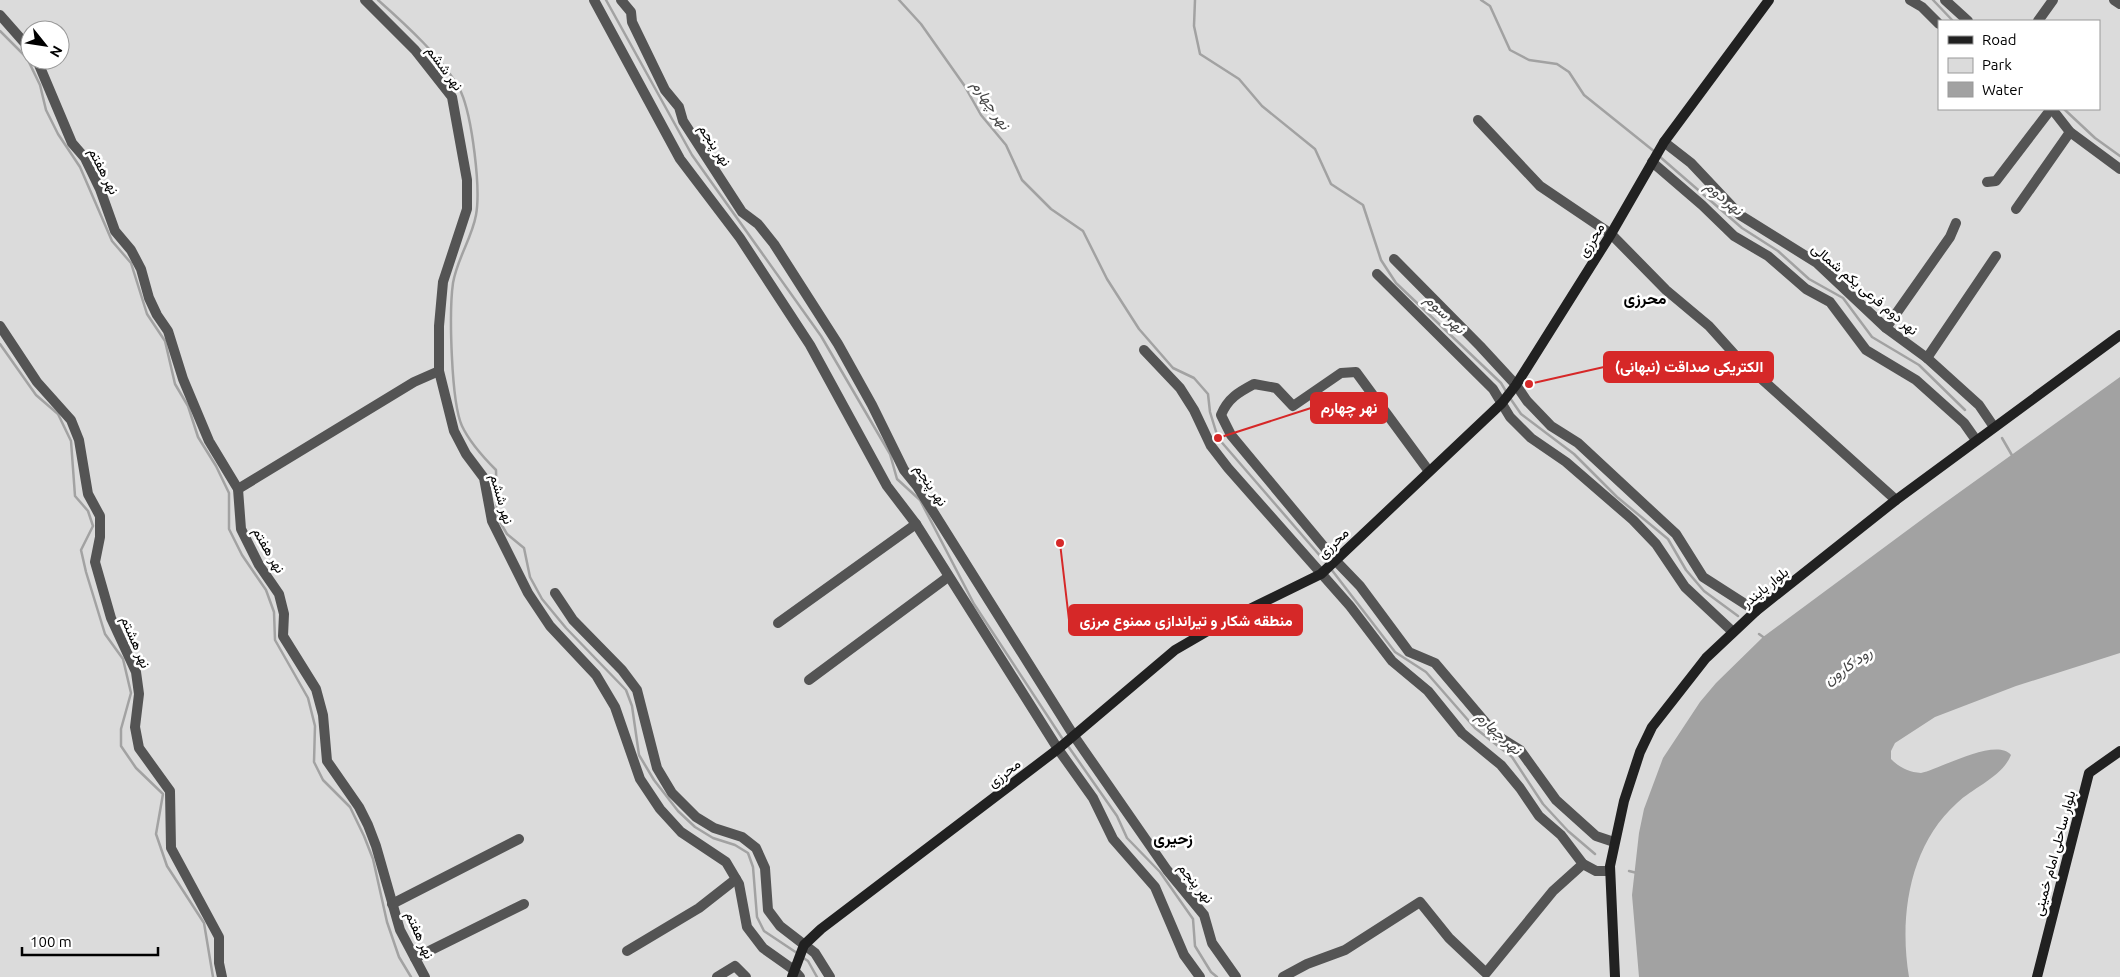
<svg xmlns="http://www.w3.org/2000/svg" width="2120" height="977" viewBox="0 0 2120 977" font-family="Ubuntu,Vazirmatn,sans-serif">
<rect width="100%" height="100%" fill="#fff"/>
<!-- green -->
<path fill="#dbdbdb" fill-rule="evenodd" d="M0,0h2120v977h-2120zM1939,21h160v88h-160zM30,30h30v30h-30z"/>
<!-- water -->
<path fill="#a2a2a2" d="M2120,377v276l-104,33 -81,31 -40,26 -4,8v8c9,9 18,13 30,14 19,-4 75,-36 90,-18 -9,22 -37,32 -54,48 -48,43 -58,114 -48,174h-270l-7,-82 7,-62 5,-24 19,-51 37,-56 16,-19 47,-46 169,-125z"/>
<g fill="none" stroke-linecap="round" stroke-linejoin="round">
<!-- stream -->
<g stroke="#a2a2a2" stroke-width="2.5">
<path d="M378,0c26,23 68,61 83,92 11,25 20,96 15,123 -4,23 -19,44 -23,68 -4,28 -2,119 9,143 8,17 21,31 34,44l1,47 10,17 17,14 6,29 12,22 24,29 60,62 6,16 7,49 15,25 24,31 17,16 18,11 22,7 13,8 5,14 4,50 7,14 33,22"/>
<path d="M606,0l86,155 129,181 69,118 7,25 23,21 54,104 90,137"/>
<path d="M899,0l22,24 43,61 17,30 25,30 16,35 29,29 32,22 24,48 32,50 34,39 21,10 14,16 2,18 8,26 110,127"/>
<path d="M1195,0l-1,26 6,28 39,25 23,27 53,43 16,35 32,21 18,55 15,23 105,100 6,10"/>
<path d="M1481,0l9,6 20,44 19,10 28,4 12,8 15,23 71,57"/>
<path d="M1933,0l20,21"/>
<path d="M0,31l27,27 13,27 6,25 12,24 22,33 32,74 19,22 16,51 18,27 10,43 13,22 10,31 18,29 13,27v36l13,26 24,35 8,22 1,28 33,58 7,28 -1,36 9,18 27,27 14,29 9,23 14,63 12,35 12,20"/>
<path d="M2064,109l31,29 25,18"/>
<path d="M1659,156l83,72 36,23 31,28 34,19 29,39 47,28 46,45"/>
<path d="M0,344l36,51 22,19 13,27 4,55 13,15 5,15 -12,24 5,22 19,62 18,25 8,34 -10,36v17l15,22 27,26 -7,40 11,32 37,57 9,54"/>
<path d="M1510,398l11,16 53,40 43,43 51,42 18,31 18,21 34,25"/>
<path d="M2002,438l11,19"/>
<path d="M1331,569l64,83 31,20 49,56 37,29 31,47 25,27 27,23"/>
<path d="M1759,634l7,5"/>
<path d="M1068,746l49,70 10,22 33,34 33,47 2,27 16,26 6,5"/>
<path d="M1629,871l8,2"/>
<path d="M802,957l6,4 9,16"/>
</g>
<!-- street -->
<g stroke="#545454" stroke-width="10">
<path d="M365,0l50,50 37,47 15,83v29l-24,73 -4,44v45l15,60 12,23 18,24 8,43 36,72 22,33 46,49 19,32 25,72 20,30 21,23 45,30 13,22 8,43 16,21 31,22 6,7"/>
<path d="M594,0l86,159 60,79 70,107 77,141 29,38 142,225 35,49 20,41 42,48 29,68 16,22"/>
<path d="M621,0l10,12 1,10 33,68 14,17 4,14 59,91 16,12 16,20 64,100 34,61 32,65 13,16 157,250 93,134 37,45 8,28 24,34"/>
<path d="M1910,0l12,7 17,17"/>
<path d="M1945,0l23,21"/>
<path d="M2114,0l6,4"/>
<path d="M0,15l30,34"/>
<path d="M2038,21l15,-21"/>
<path d="M37,60l35,83 13,15 15,31 15,42 16,19 10,19 8,29 8,17 11,16 15,48 26,62 29,48 3,40 18,36 20,29 5,20 -1,22 33,53 7,26 4,46 32,46 9,18 8,21 24,84 25,47"/>
<path d="M2052,109l18,23 50,37"/>
<path d="M1478,120l62,66 71,48 55,56 43,36 27,30 160,144"/>
<path d="M1664,142l27,21 49,52 77,48 69,65 41,30 52,47 15,22"/>
<path d="M1652,162l50,43 32,31 34,20 38,33 24,13 36,48 50,30 48,43 12,17"/>
<path d="M1987,182l9,-1 55,-72"/>
<path d="M2016,209l54,-77"/>
<path d="M1394,259l86,87 36,39 11,16 24,25 27,17 98,91 27,43 53,34"/>
<path d="M1377,274l116,115 17,28 21,21 35,24 67,58 23,24 29,43 48,45"/>
<path d="M0,326l37,56 34,38 8,20 9,54 12,22v21l-5,25 16,56 25,54 3,22 -4,33 4,21 31,43 1,57 48,89v26l3,14"/>
<path d="M1886,328l64,-91 6,-14"/>
<path d="M1144,350l36,38 14,22 17,36 17,22 122,138 42,55 36,30 34,42 39,32 19,23 19,28 22,19 22,29 13,7h14"/>
<path d="M1927,358l69,-102"/>
<path d="M1428,470l-72,-98 -15,1 -48,33 -17,-18 -22,-4c-15,8 -26,14 -33,31l10,20 104,125 25,26 49,66 26,11 61,72 24,15 36,50 40,36 18,6"/>
<path d="M238,489l176,-107 25,-11"/>
<path d="M555,593l18,27 49,50 15,20 20,78 15,25 24,24 18,11 28,9 14,11 9,20 3,42 12,16 35,27 15,24"/>
<path d="M778,623l138,-99"/>
<path d="M809,680l139,-103"/>
<path d="M392,904l127,-65"/>
<path d="M627,951l72,-43 37,-29"/>
<path d="M415,958l109,-54"/>
<path d="M717,977l18,-11 11,11"/>
<path d="M1283,977l24,-13 38,-14 75,-48 29,36 37,35 67,-82 30,-27"/>
</g>
<!-- secondary -->
<g stroke="#212121" stroke-width="10">
<path d="M792,977l12,-32 17,-16 237,-180 117,-99 50,-29 96,-47 181,-171 14,-18 95,-151 53,-92 105,-142"/>
<path d="M1615,977l-5,-111 14,-65 16,-49 12,-25 54,-69 50,-47 140,-111 224,-165"/>
<path d="M2037,977l52,-204 31,-22"/>
</g>
</g>
<g text-anchor="middle" stroke-width="5" stroke-linejoin="round" paint-order="stroke">
<!-- street labels -->
<g font-size="14" fill="#000" stroke="#fff">
<text transform="translate(445 68) rotate(54)" y="5">نهر ششم</text>
<text transform="translate(715 145) rotate(57)" y="5">نهر پنجم</text>
<text transform="translate(104 171) rotate(63)" y="5">نهر هفتم</text>
<text transform="translate(1591 240) rotate(-58)" y="5">محرزی</text>
<text transform="translate(1865 289) rotate(40)" y="5">نهر دوم فرعی یکم شمالی</text>
<text transform="translate(931 485) rotate(56)" y="5">نهر پنجم</text>
<text transform="translate(502 499) rotate(74)" y="5">نهر ششم</text>
<text transform="translate(1333 543) rotate(-44)" y="5">محرزی</text>
<text transform="translate(269 550) rotate(60)" y="5">نهر هفتم</text>
<text transform="translate(1765 587) rotate(-39)" y="5">بلوار بایندر</text>
<text transform="translate(136 642) rotate(67)" y="5">نهر هشتم</text>
<text transform="translate(1004 773) rotate(-38)" y="5">محرزی</text>
<text transform="translate(2054 853) rotate(-75)" y="5">بلوار ساحلی امام خمینی</text>
<text transform="translate(1196 883) rotate(51)" y="5">نهر پنجم</text>
<text transform="translate(420 935) rotate(66)" y="5">نهر هفتم</text>
</g>
<!-- water labels -->
<g font-size="15" font-style="italic" fill="#434343" stroke="#fff">
<text transform="translate(991 105) rotate(56)" y="5">نهر چهارم</text>
<text transform="translate(1724 198) rotate(40)" y="5">نهر دوم</text>
<text transform="translate(1445 314) rotate(44)" y="5">نهر سوم</text>
<text transform="translate(1848 666) rotate(-35)" y="5">رود کارون</text>
<text transform="translate(1499 733) rotate(43)" y="5">نهر چهارم</text>
</g>
<!-- quarter labels -->
<g font-size="16" font-weight="bold" fill="#000" stroke="#fff">
<text x="1645" y="304">محرزی</text>
<text x="1173" y="844">زحیری</text>
</g>
</g>
<!-- callouts -->
<path fill="none" stroke="#d62828" stroke-width="2" d="M1529 384L1604 367M1218 438L1311 408M1060 543L1069 620"/>
<g fill="#d62828" stroke="#fff" stroke-width="2">
<circle cx="1529" cy="384" r="5"/>
<circle cx="1218" cy="438" r="5"/>
<circle cx="1060" cy="543" r="5"/>
</g>
<g fill="#d62828" stroke="#d62828" stroke-width="2">
<rect x="1604" y="352" width="169" height="30" rx="5"/>
<rect x="1311" y="393" width="76" height="30" rx="5"/>
<rect x="1069" y="605" width="233" height="30" rx="5"/>
</g>
<g font-size="15" text-anchor="middle" font-weight="bold" fill="#fff">
<text x="1689" y="372">الکتریکی صداقت (نبهانی)</text>
<text x="1349" y="413">نهر چهارم</text>
<text x="1186" y="626">منطقه شکار و تیراندازی ممنوع مرزی</text>
</g>
<!-- legend -->
<rect x="1938" y="20" width="162" height="90" fill="#ffffff" stroke="#999999"/>
<rect x="1948" y="36" width="25" height="8" fill="#212121" stroke="#999999"/>
<text x="1982" y="45" font-size="15" fill="#000000">Road</text>
<rect x="1948" y="58" width="25" height="15" fill="#dbdbdb" stroke="#999999"/>
<text x="1982" y="70" font-size="15" fill="#000000">Park</text>
<rect x="1948" y="82" width="25" height="15" fill="#a2a2a2" stroke="#999999"/>
<text x="1982" y="95" font-size="15" fill="#000000">Water</text>
<!-- north arrow -->
<g transform="translate(45 45) rotate(120)"><circle r="24" fill="#ffffff" stroke="#999999"/>
<path d="M0-4L9 19L0 12L-9 19Z" fill="#000000"/>
<text y="-8" font-size="14" font-weight="bold" text-anchor="middle" fill="#000000">N</text>
</g>
<!-- scale -->
<path d="M22 947v8h136v-8" fill="none" stroke="#000000" stroke-width="2.5"/>
<text x="30" y="947" font-size="15" fill="#000000" stroke="#ffffff" stroke-width="4" paint-order="stroke">100 m</text>
</svg>
